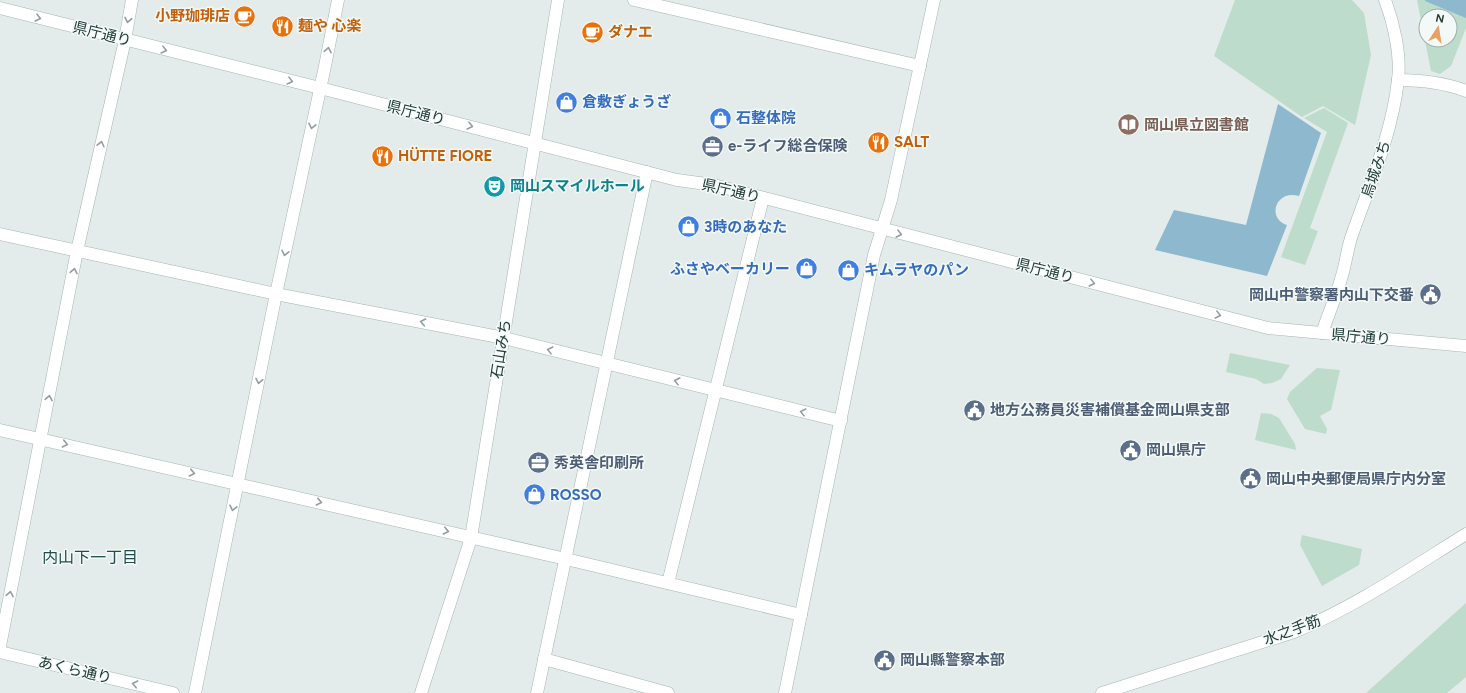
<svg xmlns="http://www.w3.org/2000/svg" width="1466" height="693" viewBox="0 0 1466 693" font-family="Figtree,'Noto Sans JP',sans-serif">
<rect width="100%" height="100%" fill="#e3ecea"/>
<!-- green -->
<g fill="#bddccb" fill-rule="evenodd">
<path d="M1235,0h117l12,13 7,42 -16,70 -32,-19 -21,11 -88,-61z"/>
<path d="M1417,0h49v28l-15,38 -11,8 -9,-3zM1426,16h24v24h-24z"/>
<path d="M1324,108l24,15 -38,105 8,3 -13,34 -24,-8 46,-125 -23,-14z"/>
<path d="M1230,353l60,12 -9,14 -9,4 -8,1 -8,-5 -30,-7z"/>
<path d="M1317,368l23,2 -9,40 -11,6 7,13 -1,5 -21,-5 -18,-30 3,-7z"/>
<path d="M1261,413l10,1 8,4 16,26 1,6 -41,-10z"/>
<path d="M1302,535l60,14 -3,16 -37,21 -22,-41z"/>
<path d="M1466,603v74l-19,16h-81z"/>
</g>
<!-- water -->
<g fill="#8eb8ce">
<path d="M1425,0h41v18l-41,-17z"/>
<path d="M1278,104l43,29 -22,63c-23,-7 -33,22 -12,29l-20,51 -112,-26 19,-40 72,15z"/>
</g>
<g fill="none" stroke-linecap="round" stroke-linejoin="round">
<defs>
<g id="minor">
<path d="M634,0l286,66"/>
<path d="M0,8l320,80 357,92 37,5 554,143 198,18"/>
<path d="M1398,80c24,0 45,2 68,11"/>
<path d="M0,234l276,60 228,44 337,83"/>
<path d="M1322,333c6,-18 14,-36 19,-54 5,-15 6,-30 11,-44 18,-51 40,-101 46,-155 3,-25 -4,-56 -13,-80"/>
<path d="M0,430l566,129 235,56"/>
<path d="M668,583l95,-385"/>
<path d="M0,646l77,-395 48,-211 7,-40"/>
<path d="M0,652l173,41"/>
<path d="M544,659l124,34"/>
<path d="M195,693l81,-399 49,-228 13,-66"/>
<path d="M421,693l50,-155 87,-538"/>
<path d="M537,693l110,-521"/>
<path d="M785,693l89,-438 17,-55 43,-200"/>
<path d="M1102,693l192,-61c61,-25 116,-63 172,-98"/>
</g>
</defs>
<!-- minor casing -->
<use href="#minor" stroke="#a6b4b2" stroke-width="13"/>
<!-- minor -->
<use href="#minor" stroke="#fff" stroke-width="12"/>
</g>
<!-- one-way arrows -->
<defs><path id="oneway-chevron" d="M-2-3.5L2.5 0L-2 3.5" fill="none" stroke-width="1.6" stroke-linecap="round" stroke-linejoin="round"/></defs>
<g stroke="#919e9d">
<use href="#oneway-chevron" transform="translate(38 18) rotate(14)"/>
<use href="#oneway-chevron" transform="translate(128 20) rotate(101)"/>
<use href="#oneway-chevron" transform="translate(164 50) rotate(14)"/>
<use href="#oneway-chevron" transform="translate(328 50) rotate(-79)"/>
<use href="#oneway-chevron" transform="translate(290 81) rotate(14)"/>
<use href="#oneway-chevron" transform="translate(312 126) rotate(102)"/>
<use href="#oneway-chevron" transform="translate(470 126) rotate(14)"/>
<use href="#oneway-chevron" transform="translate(101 144) rotate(-77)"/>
<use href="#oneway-chevron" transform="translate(899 234) rotate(14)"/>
<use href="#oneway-chevron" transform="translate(285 253) rotate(102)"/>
<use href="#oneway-chevron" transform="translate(74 271) rotate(-79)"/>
<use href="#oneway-chevron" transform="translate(1092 283) rotate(14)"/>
<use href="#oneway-chevron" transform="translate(1218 315) rotate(14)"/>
<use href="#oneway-chevron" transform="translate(423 322) rotate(-169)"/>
<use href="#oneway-chevron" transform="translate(550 350) rotate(-166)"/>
<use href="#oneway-chevron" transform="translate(259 381) rotate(101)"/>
<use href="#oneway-chevron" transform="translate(677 381) rotate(-166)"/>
<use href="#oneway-chevron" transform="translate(49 398) rotate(-79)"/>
<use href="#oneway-chevron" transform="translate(803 412) rotate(-166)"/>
<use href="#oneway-chevron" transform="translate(65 444) rotate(13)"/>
<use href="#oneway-chevron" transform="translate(192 473) rotate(13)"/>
<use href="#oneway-chevron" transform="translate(319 502) rotate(13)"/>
<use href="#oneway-chevron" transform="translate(233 508) rotate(102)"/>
<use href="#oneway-chevron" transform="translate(446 531) rotate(13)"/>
<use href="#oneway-chevron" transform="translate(10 594) rotate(-79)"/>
<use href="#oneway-chevron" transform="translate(135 684) rotate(-167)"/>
</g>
<!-- icons -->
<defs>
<symbol id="cafe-disc" viewBox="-11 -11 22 22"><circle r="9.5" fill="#e8710a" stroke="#f3f9f7"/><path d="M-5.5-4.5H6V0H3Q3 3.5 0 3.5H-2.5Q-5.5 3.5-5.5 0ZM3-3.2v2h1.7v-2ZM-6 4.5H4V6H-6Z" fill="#fff"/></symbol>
<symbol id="restaurant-disc" viewBox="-11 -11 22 22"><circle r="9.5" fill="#e8710a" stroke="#f3f9f7"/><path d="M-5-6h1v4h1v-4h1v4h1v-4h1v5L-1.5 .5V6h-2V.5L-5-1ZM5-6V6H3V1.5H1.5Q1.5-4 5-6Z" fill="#fff"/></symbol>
<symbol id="shop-disc" viewBox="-11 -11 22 22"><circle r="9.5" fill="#3f7fe0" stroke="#f3f9f7"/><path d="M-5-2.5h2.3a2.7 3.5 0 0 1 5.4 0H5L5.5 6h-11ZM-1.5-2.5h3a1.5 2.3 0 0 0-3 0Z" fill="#fff"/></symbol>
<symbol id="library-disc" viewBox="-11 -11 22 22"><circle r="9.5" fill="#8d6e63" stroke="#f3f9f7"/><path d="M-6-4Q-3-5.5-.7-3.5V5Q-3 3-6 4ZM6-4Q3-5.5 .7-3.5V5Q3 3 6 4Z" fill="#fff"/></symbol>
<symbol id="office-disc" viewBox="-11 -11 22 22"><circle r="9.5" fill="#5c6f8a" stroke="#f3f9f7"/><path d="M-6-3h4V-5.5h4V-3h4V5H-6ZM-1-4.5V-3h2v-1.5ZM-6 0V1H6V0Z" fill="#fff"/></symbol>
<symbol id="theatre-disc" viewBox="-11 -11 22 22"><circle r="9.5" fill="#0f9aa8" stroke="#f3f9f7"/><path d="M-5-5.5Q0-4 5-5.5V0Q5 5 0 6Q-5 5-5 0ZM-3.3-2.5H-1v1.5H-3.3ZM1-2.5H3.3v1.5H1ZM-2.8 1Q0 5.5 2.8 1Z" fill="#fff"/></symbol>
<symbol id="civic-disc" viewBox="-11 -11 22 22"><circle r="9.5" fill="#5c6f8a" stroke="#f3f9f7"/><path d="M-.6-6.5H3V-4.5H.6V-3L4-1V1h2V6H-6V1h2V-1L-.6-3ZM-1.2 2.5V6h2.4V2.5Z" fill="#fff"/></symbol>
</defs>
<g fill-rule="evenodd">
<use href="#cafe-disc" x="232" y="4" width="25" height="25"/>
<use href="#restaurant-disc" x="270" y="14" width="25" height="25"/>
<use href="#cafe-disc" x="580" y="20" width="25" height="25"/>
<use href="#shop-disc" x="554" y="90" width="25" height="25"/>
<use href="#shop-disc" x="708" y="106" width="25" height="25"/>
<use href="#library-disc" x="1116" y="112" width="25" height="25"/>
<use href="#restaurant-disc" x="866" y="130" width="25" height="25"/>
<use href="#office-disc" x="700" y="134" width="25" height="25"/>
<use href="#restaurant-disc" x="370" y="144" width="25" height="25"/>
<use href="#theatre-disc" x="482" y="174" width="25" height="25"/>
<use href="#shop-disc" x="676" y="214" width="25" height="25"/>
<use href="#shop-disc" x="794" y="256" width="25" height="25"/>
<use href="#shop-disc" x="836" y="258" width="25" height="25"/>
<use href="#civic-disc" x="1418" y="282" width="25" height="25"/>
<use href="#civic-disc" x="962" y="398" width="25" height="25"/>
<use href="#civic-disc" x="1118" y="438" width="25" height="25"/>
<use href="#office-disc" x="526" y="450" width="25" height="25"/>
<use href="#civic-disc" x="1238" y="466" width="25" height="25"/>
<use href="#shop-disc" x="522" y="482" width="25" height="25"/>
<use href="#civic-disc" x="872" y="648" width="25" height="25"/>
</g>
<g text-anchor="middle" stroke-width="3" stroke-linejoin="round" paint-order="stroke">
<!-- food labels -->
<g font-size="15" font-weight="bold" fill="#c56008" stroke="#f3f9f7" text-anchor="start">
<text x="230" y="21" text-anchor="end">小野珈琲店</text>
<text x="298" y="31">麺や 心楽</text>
<text x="608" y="37">ダナエ</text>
<text x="894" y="147">SALT</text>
<text x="398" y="161">HÜTTE FIORE</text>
</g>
<!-- street labels -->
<g font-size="15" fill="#233d3b" stroke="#f3f9f7">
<text transform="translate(102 34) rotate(14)" y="5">県庁通り</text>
<text transform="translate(416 113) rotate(14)" y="5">県庁通り</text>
<text transform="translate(1376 169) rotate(-71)" y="5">烏城みち</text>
<text transform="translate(731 191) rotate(13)" y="5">県庁通り</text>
<text transform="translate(1045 271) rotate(14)" y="5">県庁通り</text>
<text transform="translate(1361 337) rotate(5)" y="5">県庁通り</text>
<text transform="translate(501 349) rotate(-81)" y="5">石山みち</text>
<text transform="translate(1292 630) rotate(-20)" y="5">水之手筋</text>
<text transform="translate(75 670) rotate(13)" y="5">あくら通り</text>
</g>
<!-- shop labels -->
<g font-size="15" font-weight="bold" fill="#366cbe" stroke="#f3f9f7" text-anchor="start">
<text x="582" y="107">倉敷ぎょうざ</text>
<text x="736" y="123">石整体院</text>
<text x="704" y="232">3時のあなた</text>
<text x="790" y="274" text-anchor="end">ふさやベーカリー</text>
<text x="864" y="275">キムラヤのパン</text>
<text x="550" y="500">ROSSO</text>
</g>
<!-- education labels -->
<g font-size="15" font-weight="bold" fill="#785e54" stroke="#f3f9f7" text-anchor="start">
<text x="1144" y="130">岡山県立図書館</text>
</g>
<!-- service labels -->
<g font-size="15" font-weight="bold" fill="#4e5e75" stroke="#f3f9f7" text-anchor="start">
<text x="728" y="151">e-ライフ総合保険</text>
<text x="1414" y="300" text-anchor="end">岡山中警察署内山下交番</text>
<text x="990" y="415">地方公務員災害補償基金岡山県支部</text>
<text x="1146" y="455">岡山県庁</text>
<text x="554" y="468">秀英舎印刷所</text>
<text x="1266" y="484">岡山中央郵便局県庁内分室</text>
<text x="900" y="665">岡山縣警察本部</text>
</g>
<!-- culture labels -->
<g font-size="15" font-weight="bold" fill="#0d838f" stroke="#f3f9f7" text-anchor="start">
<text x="510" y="191">岡山スマイルホール</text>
</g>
<!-- neighbourhood labels -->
<g font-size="16" fill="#204e4c" stroke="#f3f9f7">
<text x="90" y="563">内山下一丁目</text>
</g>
</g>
<!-- north arrow -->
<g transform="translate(1438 28) rotate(12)"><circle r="19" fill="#f3f9f7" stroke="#a0aeac"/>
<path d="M0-3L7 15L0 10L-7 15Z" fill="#eb9f62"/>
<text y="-6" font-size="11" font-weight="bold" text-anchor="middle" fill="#233d3b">N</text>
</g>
</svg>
